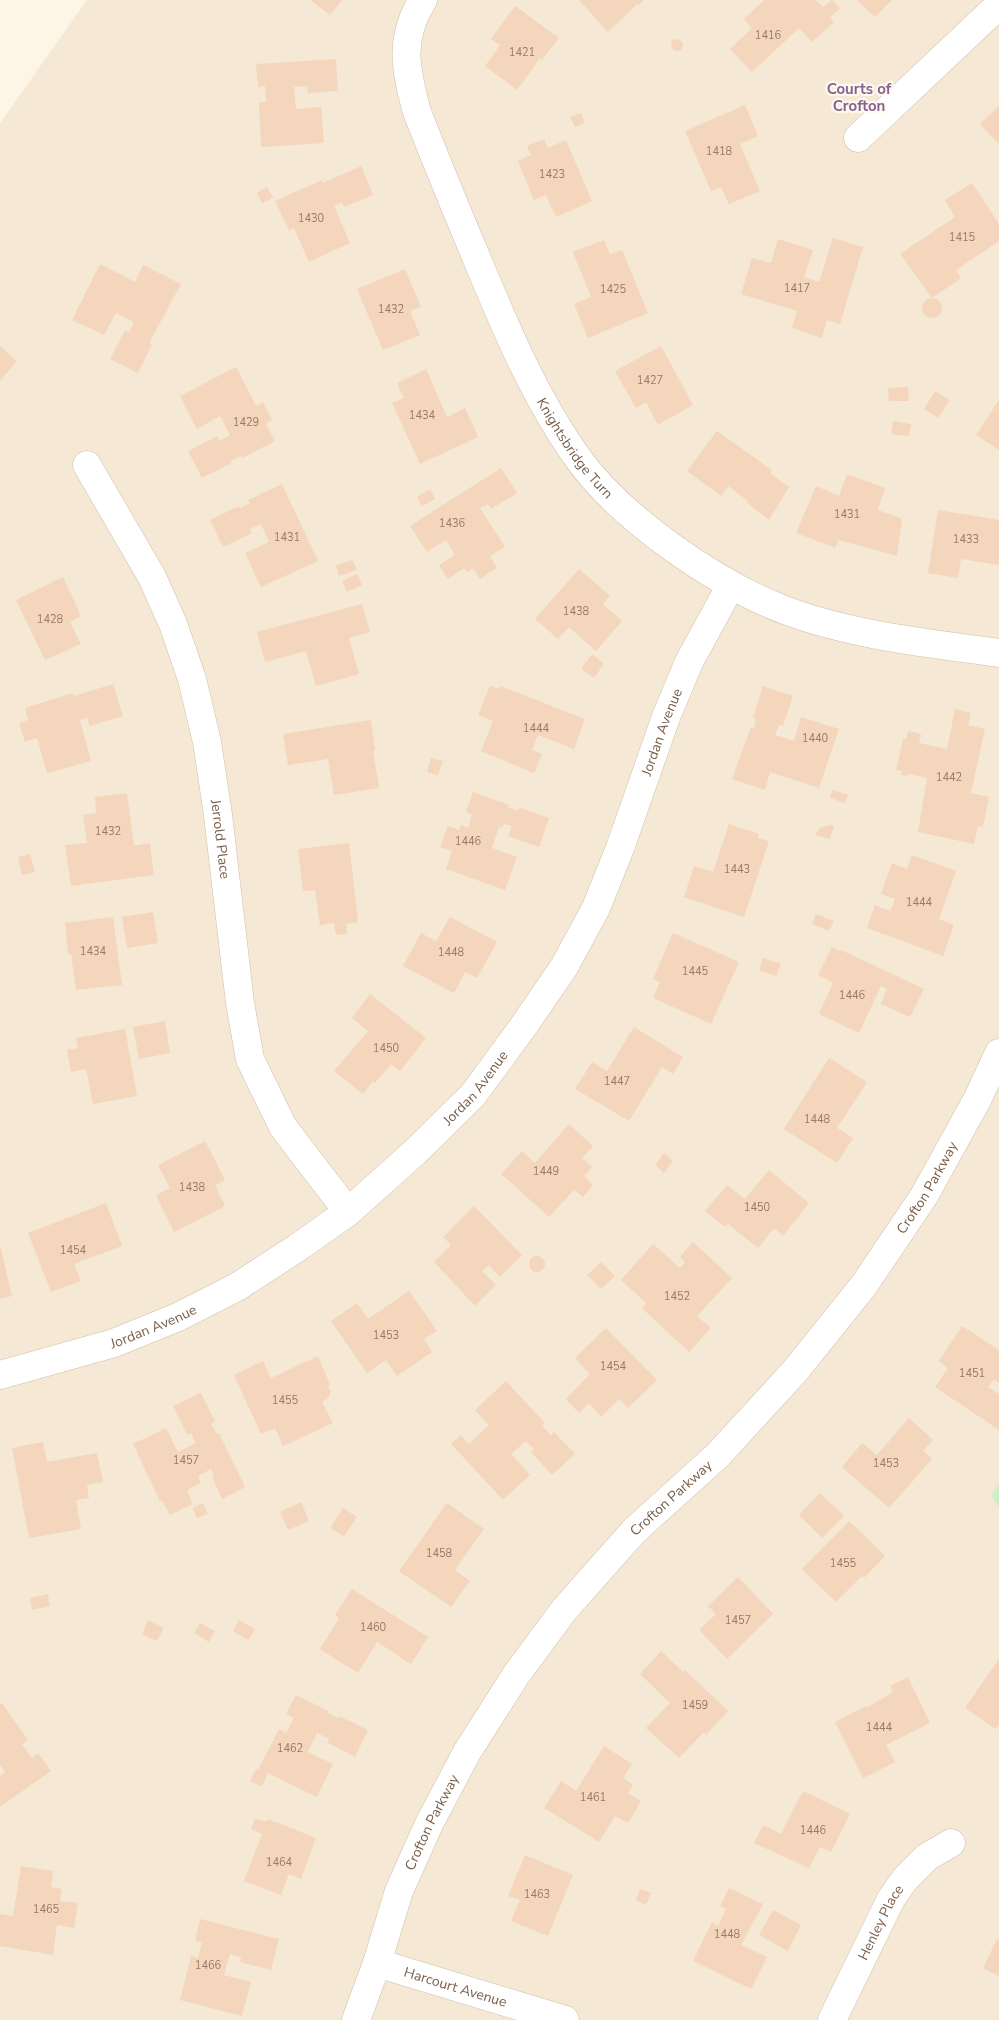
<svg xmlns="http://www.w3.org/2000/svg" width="999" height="2020" viewBox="0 0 999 2020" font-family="'Nunito Sans',sans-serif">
<rect width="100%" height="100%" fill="#fdf6e7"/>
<!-- residential -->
<path fill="#f5e8d4" d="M87,0h912v1483l-8,12 8,13v512h-999v-1897z"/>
<!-- green -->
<path fill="#d2ecc4" d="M999,1483v25l-8,-13z"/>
<!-- building -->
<g fill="#f4d6bd">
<path d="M310,0h32l-12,15z"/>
<path d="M579,0h65l-6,5 -1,-1 -29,28z"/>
<path d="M764,0h52l7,7 9,-7 8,8 -10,9 4,5 -22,20 -13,-14 -47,44 -22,-23 22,-21 -8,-9z"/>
<path d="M857,0h35l-17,17z"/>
<path d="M515,6l44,32 -17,22 -2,-2 -23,32 -32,-24 15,-21 -9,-6z"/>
<circle cx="677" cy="45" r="6"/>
<path d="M336,59l2,32 -30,2 -1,-7 -13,1 2,22 25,-2 3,36 -63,4 -2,-45h7l-1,-16 -7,1 -2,-23z"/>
<path d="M745,105l13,31 -18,8 20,47 -31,13 -8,-17 -10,4 -26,-60z"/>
<path d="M999,106v38l-19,-20z"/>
<path d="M581,113l4,9 -10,5 -5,-10z"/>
<path d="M544,139l4,9 18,-8 26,61 -36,16 -10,-22 -12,5 -16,-39 13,-6 -4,-9z"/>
<path d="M361,166l12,29 -29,12 -2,-5 -8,4 16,37 -41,19 -15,-34 -5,2 -14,-29 47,-21 1,3z"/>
<path d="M972,183l27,41v17l-43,29 5,8 -29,20 -32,-44 55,-37 -10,-17z"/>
<path d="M267,187l6,11 -11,5 -5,-10z"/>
<path d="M833,238l30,9 -23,77 -13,-4 -5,18 -30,-10 5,-17 -56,-17 11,-36 19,5 7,-24 35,11 -9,27 15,5z"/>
<path d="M604,240l6,15 12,-5 26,63 -60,25 -14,-34 17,-7 -18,-45z"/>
<path d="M100,264l35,18 8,-17 38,19 -32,59 3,1 -14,29 -28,-14 15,-29 4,2 5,-10 -18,-9 -12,22 -32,-15z"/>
<path d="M405,269l16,38 -11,4 10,24 -37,15 -26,-61z"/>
<circle cx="932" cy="308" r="10"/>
<path d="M0,346l17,15 -17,20z"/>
<path d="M661,346l32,59 -35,20 -12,-23 -10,6 -21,-37z"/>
<path d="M236,367l20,39 7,-4 9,18 -6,4 9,17 -33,17 -1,-2 -11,5 1,2 -29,15 -14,-27 29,-15 2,5 11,-6 -10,-19 -23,13 -17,-33z"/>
<path d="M426,369l21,48 18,-9 13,29 -58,27 -28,-61 12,-5 -7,-15z"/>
<path d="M908,387l1,14h-20l-1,-13z"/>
<path d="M935,391l15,9 -12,18 -14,-9z"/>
<path d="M999,400v50l-23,-15z"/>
<path d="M893,421l18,3 -2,12 -18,-2z"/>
<path d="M717,431l55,39 -2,3 19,14 -20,33 -22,-17 1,-2 -20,-15 -7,10 -34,-25z"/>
<path d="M501,468l16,25 -26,16 -3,-5 -8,4 25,39 -15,9 7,12 -17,11 -7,-11 -6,4 -3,-4 -16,11 -9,-14 16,-10 -9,-15 -19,12 -17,-26z"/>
<path d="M847,474l38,14 -7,22 24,9 -5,37 -58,-16 -4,8 -39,-15 20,-47 23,10z"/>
<path d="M282,484l36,77 -57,26 -16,-34 24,-11 -8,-18 -11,5 2,4 -29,14 -13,-27 29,-14 1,2 10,-5 -2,-3z"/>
<path d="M430,489l5,10 -13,7 -5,-9z"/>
<path d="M938,510l61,10v45l-38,-6 -3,19 -30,-5z"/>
<path d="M352,560l5,10 -18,6 -3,-10z"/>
<path d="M579,569l31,27 -7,8 19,17 -26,30 -27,-24 -11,12 -23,-20z"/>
<path d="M357,574l5,11 -15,7 -5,-11z"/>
<path d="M63,577l18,39 -11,6 11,22 -36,16 -29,-60z"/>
<path d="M362,604l8,28 -21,6 10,36 -43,12 -10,-35 -41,11 -8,-30z"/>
<path d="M592,654l12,10 -10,14 -13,-9z"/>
<path d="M113,684l10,32 -33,10 -3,-8 -7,2 11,41 -44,12 -10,-35 -12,4 -6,-19 9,-3 -3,-12 48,-15 1,3z"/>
<path d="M490,686l9,3 1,-3 85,33 -11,30 -36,-14 -6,15 10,4 -8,19 -53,-22 12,-30 -15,-6z"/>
<path d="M763,686l30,10 -10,30 -4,-1 -4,10 19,6 7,-24 38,12 -20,59 -49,-16 -5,18 -33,-11 19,-52 3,2 2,-10 -3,-1z"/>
<path d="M955,709l16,4 -3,12 17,4 -14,64 18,4 -6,30 -5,-1 -4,18 -56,-12 9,-54 -19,-4v2l-7,-1 1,-4 -6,-1 7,-31h3l2,-8 13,3 -2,9 28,6z"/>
<path d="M371,720l4,30h-2l6,38 -45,7 -6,-36 -40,6 -5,-31z"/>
<path d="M431,758l12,3 -5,14 -11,-3z"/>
<path d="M833,790l15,5 -3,8 -15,-5z"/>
<path d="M473,792l36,13 -1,2 10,4 1,-4 30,11 -10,29 -31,-11 4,-10 -8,-2 -2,4 -3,-1 -7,21 25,9 -12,33 -59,-21 6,-18 -12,-4 8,-21 11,4 2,-5 7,3 4,-14 -6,-2z"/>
<path d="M127,793l7,53 16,-3 4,32 -83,11 -6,-41 22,-2 -4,-28 13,-2 -1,-16z"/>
<path d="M729,824l30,10 -1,4 11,3 -25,76 -60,-20 10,-31 19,6z"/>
<path d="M830,825l4,1 -4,13 -15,-4 5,-7z"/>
<path d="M349,843l9,79 -12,2 1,10 -11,1 -2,-12 -14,2 -5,-35 -12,1 -5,-42z"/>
<path d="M30,854l5,18 -13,3 -4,-18z"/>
<path d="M912,855l44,16 -17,48 15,6 -11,31 -76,-28 8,-23 15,6 2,-4 3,-8 -14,-5 11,-31 15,6z"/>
<path d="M153,912l5,31 -31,5 -5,-31z"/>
<path d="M816,914l18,7 -5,10 -17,-7z"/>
<path d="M113,917l9,68 -46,5 -5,-36h-3l-3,-31z"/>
<path d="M450,917l47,25 -20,36 -12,-6 -11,21 -51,-27 18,-33 15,8z"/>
<path d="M673,933l66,29 -28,62 -58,-26 7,-16 -7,-3z"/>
<path d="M832,947l8,4 1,-1 83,39 -14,28 -29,-13 6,-15 -6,-3 -22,47 -40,-19 14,-31 -15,-8z"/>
<path d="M763,958l18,6 -5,12 -17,-6z"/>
<path d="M370,994l56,44 -26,33 -9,-7 -16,19 -2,-2 -10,13 -29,-23 34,-40 -16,-13z"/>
<path d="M165,1021l5,32 -31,6 -6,-32z"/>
<path d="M634,1027l49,30 -10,17 -11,-7 -33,54 -54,-32 17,-27 15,9z"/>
<path d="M125,1029l12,67 -44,8 -7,-35 -15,3 -4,-22 11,-2 -2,-10z"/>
<path d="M829,1058l38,24 -30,46 16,10 -16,25 -53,-34z"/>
<path d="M569,1124l24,22 -11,12 10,9 -8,9 9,9 -10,12 -9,-7 -25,27 -48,-43 21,-23 13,12z"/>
<path d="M205,1141l20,39 -10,5 10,21 -51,26 -18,-37 14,-7 -12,-23z"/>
<path d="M664,1153l9,8 -9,12 -9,-8z"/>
<path d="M769,1170l40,33 -26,33 -9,-8 -16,20 -30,-24 -3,3 -20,-16 22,-26 18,14z"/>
<path d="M106,1203l16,43 -48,18 7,17 -30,11 -23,-59z"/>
<path d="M474,1206l48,49 -22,22 -11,-12 -7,6 14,14 -21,21 -41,-44 17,-17 -8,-8z"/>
<path d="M693,1242l39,36 -35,38 14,12 -22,24 -47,-44 4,-5 -25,-23 32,-36 27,24 5,-6 -5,-5z"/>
<path d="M0,1245l12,51 -12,3z"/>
<circle cx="537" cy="1264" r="8"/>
<path d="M601,1262l14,14 -14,13 -14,-14z"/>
<path d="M409,1291l28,40 -13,8 8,13 -35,24 -11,-16 -19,13 -36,-52 26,-18 11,16z"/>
<path d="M962,1326l37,24v33l-5,-4 -6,8 11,7v36l-64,-43 13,-19 -9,-7z"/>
<path d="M606,1328l51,52 -29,28 -9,-9 -18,18 -12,-14 -10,10 -13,-14 24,-25 -15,-16z"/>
<path d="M318,1356l12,29 -2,1 3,6 -3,6 -6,4 11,21 -50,23 -8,-18 -14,6 -27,-59 29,-14 8,17z"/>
<path d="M506,1381l39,42 -3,3 9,9 3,-3 21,22 -23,21 -21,-23 3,-3 -8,-8 -15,13 19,21 -27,25 -52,-56 10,-9 8,9 20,-19 -14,-15z"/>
<path d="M201,1393l14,29 -4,2 6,10 2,-1 26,54 -23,12 -10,-23 2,-1 -3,-6 -13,7 3,7 -14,7 6,14 -23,11 -8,-15 -2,1 -27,-57 33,-16 12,24 18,-9 -5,-10 -4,2 -14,-29z"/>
<path d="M909,1418l24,22 -10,11 9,8 -43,49 -47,-41 20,-24 15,12z"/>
<path d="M43,1442l4,20 50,-9 6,29 -16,3 2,13 -13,2 5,29 -52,9 -17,-90z"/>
<path d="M820,1493l24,23 -22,22 -23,-23z"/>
<path d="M301,1502l8,19 -21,9 -8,-18z"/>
<path d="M203,1503l5,11 -11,4 -4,-10z"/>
<path d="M447,1503l37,26 -29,41 15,11 -19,26 -52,-36z"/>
<path d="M343,1508l14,9 -13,19 -14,-8z"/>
<path d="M849,1521l36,35 -21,22 -2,-2 -26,26 -34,-33z"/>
<path d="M738,1577l35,37 -46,45 -28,-29 17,-16 -8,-8z"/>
<path d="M352,1589l76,48 -17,27 -34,-22 -19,31 -38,-24 19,-31 -4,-3z"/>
<path d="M48,1594l2,12 -18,4 -2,-12z"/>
<path d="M148,1620l16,8 -7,13 -15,-7z"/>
<path d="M239,1620l16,9 -7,11 -15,-9z"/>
<path d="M200,1623l15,8 -6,11 -15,-9z"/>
<path d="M661,1651l22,21 2,-2 43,41 -22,24 -2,-3 -25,26 -33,-30 24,-25 -30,-29z"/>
<path d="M999,1659v65l-3,5 -31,-21z"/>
<path d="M908,1677l22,46 -44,22 9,17 -32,16 -28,-56 31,-16 1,2 26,-16 -3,-6z"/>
<path d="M296,1695l33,16 -1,2 10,5 1,-2 29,14 -13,27 -27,-14 1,-4 -12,-6 -9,19 25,12 -16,33 -49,-24 -6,14 -12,-6 6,-12 2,1 21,-41 7,4 8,-15 -8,-4z"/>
<path d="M2,1703l26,37 -6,4 10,14 6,-5 13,18 -51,36v-31l5,-4 -5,-8v-60z"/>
<path d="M604,1746l28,18 -9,14 10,7 -5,8 13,8 -13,22 -13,-7 -16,26 -55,-34 17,-27 15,10z"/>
<path d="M803,1791l47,23 -19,38 -11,-5 -11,21 -55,-25 9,-18 18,9z"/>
<path d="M255,1818l12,4 1,-3 48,19 -15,41 -12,-5 -8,21 -37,-14 18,-47 -11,-5z"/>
<path d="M525,1855l48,20 -25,61 -37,-15 9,-21 -12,-4z"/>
<path d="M21,1866l32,5 -2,16 11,2 -2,12 18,2 -4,25 -17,-3 -4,30 -53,-9v-32l13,2z"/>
<path d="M729,1888l34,16 -22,41 26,12 -16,32 -58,-28 19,-39 6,4 8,-17 -6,-3z"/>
<path d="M640,1889l11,4 -5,12 -10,-5z"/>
<path d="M773,1910l28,15 -13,26 -29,-16z"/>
<path d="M200,1919l79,20 -8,31 -31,-8 1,-5 -11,-3 -6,21 27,7 -9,34 -62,-16 11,-44 7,2 4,-15 -7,-2z"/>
<path d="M997,1939l2,1v36l-16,-8z"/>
</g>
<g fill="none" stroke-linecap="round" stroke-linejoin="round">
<defs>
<g id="minor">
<path id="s1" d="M423,0c-25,39 -17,71 -6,112 20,51 41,102 62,152 28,67 56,134 98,193 44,62 139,127 210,154 68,25 141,32 212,42"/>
<path d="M858,138l141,-133"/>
<path id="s2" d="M87,465l65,112 21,47 19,55 15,63 11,73 22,188 10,56 33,68 65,85"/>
<path id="s3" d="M0,1375l114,-32 64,-26 59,-30 60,-39 51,-36 66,-59 59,-58 52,-71 39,-57 32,-59 24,-60 46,-131 23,-55 42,-77"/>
<path id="s4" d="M377,1963l188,57"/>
<path id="s5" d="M356,2020l21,-57 22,-72 30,-67 38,-72 49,-77 48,-65 70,-79 84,-76 77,-84 69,-86 60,-89 54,-98 21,-45"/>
<path id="s6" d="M832,2020l59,-121 14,-20 22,-22 24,-14"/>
</g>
</defs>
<!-- minor casing -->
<use href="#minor" stroke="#d0beab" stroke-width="29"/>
<!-- minor -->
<use href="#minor" stroke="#fff" stroke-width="28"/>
</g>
<g text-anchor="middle" stroke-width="4.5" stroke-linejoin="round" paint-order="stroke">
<!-- number labels -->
<g font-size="11" fill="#987b66">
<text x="768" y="39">1416</text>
<text x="522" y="56">1421</text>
<text x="719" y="155">1418</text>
<text x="552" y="178">1423</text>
<text x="311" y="222">1430</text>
<text x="962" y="241">1415</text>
<text x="797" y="292">1417</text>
<text x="613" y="293">1425</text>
<text x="391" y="313">1432</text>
<text x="650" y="384">1427</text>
<text x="422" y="419">1434</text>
<text x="246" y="426">1429</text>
<text x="847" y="518">1431</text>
<text x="452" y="527">1436</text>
<text x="287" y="541">1431</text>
<text x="966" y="543">1433</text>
<text x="576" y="615">1438</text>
<text x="50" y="623">1428</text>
<text x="536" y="732">1444</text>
<text x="815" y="742">1440</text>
<text x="949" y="781">1442</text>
<text x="108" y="835">1432</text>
<text x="468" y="845">1446</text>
<text x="737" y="873">1443</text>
<text x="919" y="906">1444</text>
<text x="93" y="955">1434</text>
<text x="451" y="956">1448</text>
<text x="695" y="975">1445</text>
<text x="852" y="999">1446</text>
<text x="386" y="1052">1450</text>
<text x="617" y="1085">1447</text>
<text x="817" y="1123">1448</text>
<text x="546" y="1175">1449</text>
<text x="192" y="1191">1438</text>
<text x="757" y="1211">1450</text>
<text x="73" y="1254">1454</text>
<text x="677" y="1300">1452</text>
<text x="386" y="1339">1453</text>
<text x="613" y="1370">1454</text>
<text x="972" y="1377">1451</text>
<text x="285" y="1404">1455</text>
<text x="186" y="1464">1457</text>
<text x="886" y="1467">1453</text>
<text x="439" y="1557">1458</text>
<text x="843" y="1567">1455</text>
<text x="738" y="1624">1457</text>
<text x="373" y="1631">1460</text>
<text x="695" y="1709">1459</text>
<text x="879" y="1731">1444</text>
<text x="290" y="1752">1462</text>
<text x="593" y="1801">1461</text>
<text x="813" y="1834">1446</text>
<text x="279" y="1866">1464</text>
<text x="537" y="1898">1463</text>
<text x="46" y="1913">1465</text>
<text x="727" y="1938">1448</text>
<text x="208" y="1969">1466</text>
</g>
<!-- street labels -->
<g font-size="14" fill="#795d49" stroke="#fff9ee">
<text dy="5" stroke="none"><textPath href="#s1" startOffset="489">Knightsbridge Turn</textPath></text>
<text dy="5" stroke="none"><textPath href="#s3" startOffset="971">Jordan Avenue</textPath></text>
<text dy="5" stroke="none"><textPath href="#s2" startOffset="402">Jerrold Place</textPath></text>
<text dy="5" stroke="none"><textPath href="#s3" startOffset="566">Jordan Avenue</textPath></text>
<text dy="5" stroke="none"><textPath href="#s5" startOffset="1022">Crofton Parkway</textPath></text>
<text dy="5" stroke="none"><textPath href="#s3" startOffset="161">Jordan Avenue</textPath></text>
<text dy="5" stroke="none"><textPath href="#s5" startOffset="618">Crofton Parkway</textPath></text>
<text dy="5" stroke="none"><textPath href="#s5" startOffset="212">Crofton Parkway</textPath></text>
<text dy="5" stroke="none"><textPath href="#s6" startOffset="109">Henley Place</textPath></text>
<text dy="5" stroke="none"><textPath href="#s4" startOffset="82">Harcourt Avenue</textPath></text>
</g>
<!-- neighbourhood labels -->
<g font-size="15" font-weight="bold" fill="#876195" stroke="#fff9ee">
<text x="859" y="94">Courts of<tspan x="859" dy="17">Crofton</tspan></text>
</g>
</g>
</svg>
